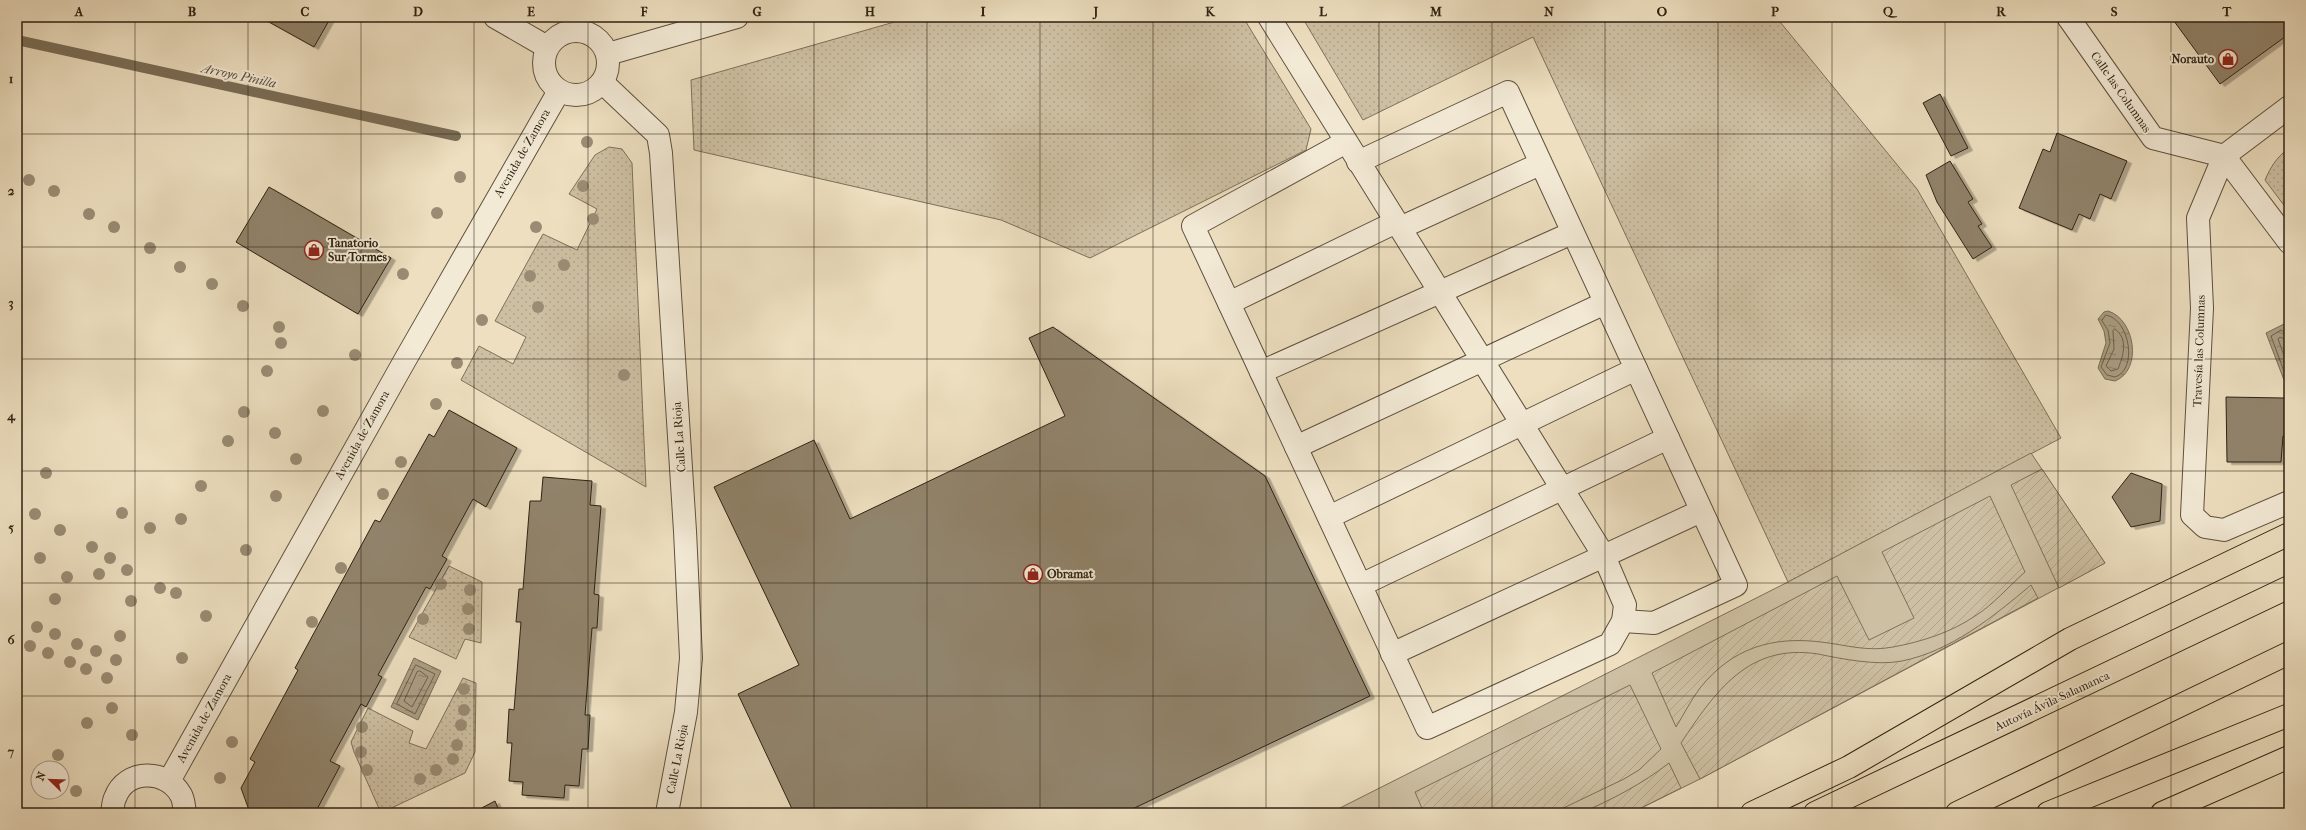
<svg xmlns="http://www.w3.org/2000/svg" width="2306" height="830" viewBox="0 0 2306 830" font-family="'IM FELL French Canon',serif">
<defs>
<pattern id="grass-dots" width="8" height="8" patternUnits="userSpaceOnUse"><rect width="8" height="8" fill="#cdbfa2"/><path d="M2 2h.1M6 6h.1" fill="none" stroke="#b0a48a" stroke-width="1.8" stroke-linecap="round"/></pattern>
<pattern id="garden-furrows" width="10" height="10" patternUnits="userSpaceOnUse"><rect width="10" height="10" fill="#cdbfa2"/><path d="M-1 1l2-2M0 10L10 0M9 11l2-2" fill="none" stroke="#b0a48a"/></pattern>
<pattern id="water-ripples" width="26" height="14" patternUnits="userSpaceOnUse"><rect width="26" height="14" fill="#ac9f85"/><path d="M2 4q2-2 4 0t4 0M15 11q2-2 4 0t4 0" fill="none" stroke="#8c816b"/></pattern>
<filter id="shadow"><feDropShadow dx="4.5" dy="2.5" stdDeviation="0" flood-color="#0004"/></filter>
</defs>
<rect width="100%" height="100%" fill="#eddfc0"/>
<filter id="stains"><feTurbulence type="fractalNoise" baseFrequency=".005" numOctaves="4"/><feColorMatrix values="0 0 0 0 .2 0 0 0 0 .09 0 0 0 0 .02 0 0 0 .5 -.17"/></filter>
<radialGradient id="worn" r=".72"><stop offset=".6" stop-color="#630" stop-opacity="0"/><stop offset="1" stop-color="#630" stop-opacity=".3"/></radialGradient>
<!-- grass -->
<g fill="url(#grass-dots)" stroke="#7e705a">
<path d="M912,17h331l68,112 -5,21 -216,108 -89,-38 -307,-70 -3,-70z"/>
<path d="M1302,17h474l141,172 144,249 -273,144 -255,-545 -170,83z"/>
<path d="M609,147l13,2 10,14 14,324 -185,-107 18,-34 34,18 13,-27 -31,-16 48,-87 34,16 20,-41 -28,-15 26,-39z"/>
<path d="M2289,148v64l-24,-32c6,-14 12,-23 24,-32z"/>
<path d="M449,566l33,16 -1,61 -16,-4 -9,20 -47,-22z"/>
<path d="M463,678l13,5 -1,69 -10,21 -84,40 -27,-61 -3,-10 17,-34 45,23 -4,12 17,6z"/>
</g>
<!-- park -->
<path fill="#cdbfa2" stroke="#7e705a" d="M2031,453l74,110 -405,216 -69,34h-301l458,-231z"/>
<!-- garden -->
<g fill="url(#garden-furrows)" stroke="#7e705a">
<path d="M2042,469l63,94 -46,25 -48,-103z"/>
<path d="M1990,496l35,76c-16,14 -32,33 -50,44 -23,16 -54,26 -82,31 -26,5 -46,-2 -72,-5 -49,-6 -89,6 -121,46 -9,12 -16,26 -24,39l-24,-54 185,-97 32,64 45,-22 -32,-66z"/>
<path d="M2031,585l7,13 -338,181 -19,-36c34,-51 67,-100 137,-89 24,5 60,12 84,7 49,-10 91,-44 129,-76z"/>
<path d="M1630,685l31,64 -22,21 -15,9 -71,34h-129l-9,-21z"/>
<path d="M1669,763l12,25 -50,25h-50c32,-14 61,-29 88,-50z"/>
</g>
<!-- water -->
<g fill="url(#water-ripples)" stroke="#7a6d57">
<path d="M2108,311c27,8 35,59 7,70l-10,-2 -7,-11 8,-25 -2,-12 -6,-12 6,-7z"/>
<path d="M2284,324l5,11v44l-5,1 -18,-47z"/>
<path d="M414,658l27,13 -23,49 -27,-13z"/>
</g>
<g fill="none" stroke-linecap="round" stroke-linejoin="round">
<!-- shore -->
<g stroke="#6d604c" stroke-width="1">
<path d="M2106,315c24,4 32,55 9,62l-8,-2 -6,-8 9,-24 -2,-13 -6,-9z"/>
<path d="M2115,329c14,10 8,27 3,40l-7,2 -5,-5 8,-17 -1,-18z"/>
<path d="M2289,336l-8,-6 -10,6 14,38 4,1"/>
<path d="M2289,341l-9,-4 -2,2 11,30"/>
<path d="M416,665l19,9 -20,40 -18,-10z"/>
<path d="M420,671l8,6 -16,30 -8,-6 13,-29z"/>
</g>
<!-- stream -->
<path stroke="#7a6d57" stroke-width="10" d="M17,40l439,96"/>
</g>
<!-- building -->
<g fill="#91846c" stroke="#2e2212" filter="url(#shadow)">
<path d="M260,17h71l-17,30z"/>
<path d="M2171,17h118v17l-69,50z"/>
<path d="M1940,94l28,54 -17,8 -28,-53z"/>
<path d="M2057,133l70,28 -16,38 -11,-5 -10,25 -11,-5 -7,16 -53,-22 24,-59 7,3z"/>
<path d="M1950,161l23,38 -5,3 14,22 -4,2 14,21 -19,12 -36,-57 -11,-27z"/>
<path d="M269,187l122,71 -33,56 -122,-72z"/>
<path d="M1053,327l212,149 105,220 -246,117h-330l-56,-119 61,-29 -85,-178 100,-47 36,79 215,-103 -36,-78z"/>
<path d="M2289,396v38l-6,2 -2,26h-54l-1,-65 58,1z"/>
<path d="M449,410l68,38 -31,59 -13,-8 -31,57 5,3 -17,30 -4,-2 -48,88 4,2 -16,30 -5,-3 -31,57 10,5 -25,47h-65l-9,-25 14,-26 -5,-3 48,-89 -3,-2 80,-148 5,2 49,-88 5,3z"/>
<path d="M2131,473l31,11 -2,37 -29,6 -19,-30z"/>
<path d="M543,477l49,4 -2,24 11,1 -7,88 5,1 -2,33h-5l-7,87h5l-2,34h-6l-3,37 -14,-1 -1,13 -42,-3 1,-13 -14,-1 3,-38h-5l2,-34 5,1 7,-88h-5l3,-33h4l7,-88h11z"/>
<path d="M495,801l5,12h-28z"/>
</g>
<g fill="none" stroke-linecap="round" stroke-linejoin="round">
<defs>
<g id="minor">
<path d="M495,17l52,30"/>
<path d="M1269,17l335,539 21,49 -2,16 -13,23 -183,84 -234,-502 153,-84"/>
<path d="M2068,17l85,121 71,18 65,86"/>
<circle cx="576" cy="63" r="32"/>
<path d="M608,54l129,-37"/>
<path d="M603,83l55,52 3,18 24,378 6,127 -5,54 -19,101"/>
<path d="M2289,107l-65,49 -26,62 4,90 -10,207 13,12 19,3 65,-28"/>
<path d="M1358,162l150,-70 228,493 -82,38 -31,-2"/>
<path d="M1400,228l140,-64"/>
<path d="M1229,303l167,-81"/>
<path d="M1261,372l311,-139"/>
<path d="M1296,447l309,-144"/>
<path d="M1329,517l307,-148"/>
<path d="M1361,585l307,-147"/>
<path d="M1392,654l309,-143"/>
<path d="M169,781l236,-421 154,-269"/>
<path d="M112,813c1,-5 1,-11 3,-15 11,-30 52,-29 66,-3 3,5 3,13 4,18"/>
</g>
<g id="highway">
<path d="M1752,813l97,-46 221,-128 219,-105"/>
<path d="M1815,813l474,-226"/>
<path d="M1957,813l332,-160"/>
<path d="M2048,813l241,-98"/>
<path d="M2162,813l127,-56"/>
</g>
</defs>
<!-- minor casing -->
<use href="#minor" stroke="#5e513e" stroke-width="24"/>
<!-- highway casing -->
<use href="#highway" stroke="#2e2212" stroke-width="24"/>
<!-- minor -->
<use href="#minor" stroke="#f3ead6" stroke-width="22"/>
<!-- highway -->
<use href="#highway" stroke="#eddfc0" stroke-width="22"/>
</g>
<!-- trees -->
<g fill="#9a8c74">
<circle cx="587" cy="142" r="6"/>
<circle cx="460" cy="177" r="6"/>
<circle cx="29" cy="180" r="6"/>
<circle cx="583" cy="186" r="6"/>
<circle cx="54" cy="191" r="6"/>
<circle cx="437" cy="213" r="6"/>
<circle cx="89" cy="214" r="6"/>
<circle cx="593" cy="219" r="6"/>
<circle cx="114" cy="227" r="6"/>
<circle cx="536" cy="227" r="6"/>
<circle cx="150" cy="248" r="6"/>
<circle cx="564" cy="265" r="6"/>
<circle cx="180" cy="267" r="6"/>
<circle cx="403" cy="274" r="6"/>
<circle cx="530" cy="276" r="6"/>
<circle cx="212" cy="284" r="6"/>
<circle cx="243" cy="306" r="6"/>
<circle cx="538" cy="307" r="6"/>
<circle cx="482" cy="320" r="6"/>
<circle cx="279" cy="327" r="6"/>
<circle cx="281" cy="343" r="6"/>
<circle cx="355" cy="355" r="6"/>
<circle cx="457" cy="363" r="6"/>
<circle cx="267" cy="371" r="6"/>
<circle cx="624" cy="375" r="6"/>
<circle cx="436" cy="404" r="6"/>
<circle cx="323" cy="411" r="6"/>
<circle cx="244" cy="412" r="6"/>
<circle cx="275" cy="433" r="6"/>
<circle cx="228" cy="441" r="6"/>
<circle cx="296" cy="459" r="6"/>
<circle cx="401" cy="462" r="6"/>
<circle cx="46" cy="473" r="6"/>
<circle cx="201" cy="486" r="6"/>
<circle cx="383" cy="494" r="6"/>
<circle cx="276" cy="496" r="6"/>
<circle cx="122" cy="513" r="6"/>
<circle cx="35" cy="514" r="6"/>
<circle cx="181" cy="519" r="6"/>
<circle cx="150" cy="528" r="6"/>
<circle cx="60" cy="530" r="6"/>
<circle cx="92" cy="547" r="6"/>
<circle cx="246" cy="550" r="6"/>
<circle cx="40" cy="558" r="6"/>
<circle cx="110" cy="558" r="6"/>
<circle cx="341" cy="568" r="6"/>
<circle cx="127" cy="570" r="6"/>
<circle cx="99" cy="574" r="6"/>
<circle cx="67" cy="577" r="6"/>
<circle cx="441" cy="584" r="6"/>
<circle cx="160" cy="588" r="6"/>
<circle cx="470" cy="590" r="6"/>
<circle cx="176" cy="593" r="6"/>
<circle cx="55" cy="599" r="6"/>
<circle cx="131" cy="601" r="6"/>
<circle cx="468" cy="609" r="6"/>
<circle cx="206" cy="616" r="6"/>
<circle cx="423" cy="619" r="6"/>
<circle cx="312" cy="622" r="6"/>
<circle cx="37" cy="627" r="6"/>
<circle cx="469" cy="629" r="6"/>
<circle cx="55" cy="634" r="6"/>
<circle cx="120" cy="636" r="6"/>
<circle cx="77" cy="644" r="6"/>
<circle cx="30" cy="646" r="6"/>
<circle cx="96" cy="651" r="6"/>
<circle cx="48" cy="653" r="6"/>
<circle cx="182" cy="658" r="6"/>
<circle cx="116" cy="660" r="6"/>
<circle cx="70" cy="662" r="6"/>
<circle cx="86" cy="669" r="6"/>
<circle cx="107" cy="678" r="6"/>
<circle cx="464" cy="689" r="6"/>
<circle cx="112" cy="708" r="6"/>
<circle cx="464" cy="710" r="6"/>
<circle cx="87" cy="723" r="6"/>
<circle cx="461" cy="725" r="6"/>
<circle cx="362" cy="727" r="6"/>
<circle cx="132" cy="735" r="6"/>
<circle cx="232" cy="742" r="6"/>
<circle cx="457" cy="745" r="6"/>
<circle cx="361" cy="752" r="6"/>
<circle cx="58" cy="755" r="6"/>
<circle cx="453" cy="759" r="6"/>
<circle cx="367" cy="770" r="6"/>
<circle cx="436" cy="770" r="6"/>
<circle cx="220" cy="778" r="6"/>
<circle cx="420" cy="779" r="6"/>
<circle cx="76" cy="791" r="6"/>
</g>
<!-- grid -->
<path fill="none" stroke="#2e2212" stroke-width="1" stroke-opacity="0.55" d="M135,17v796M248,17v796M361,17v796M474,17v796M588,17v796M701,17v796M814,17v796M927,17v796M1040,17v796M1153,17v796M1266,17v796M1379,17v796M1492,17v796M1605,17v796M1718,17v796M1832,17v796M1945,17v796M2058,17v796M2171,17v796M17,134h2272M17,247h2272M17,359h2272M17,471h2272M17,583h2272M17,696h2272"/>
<!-- icons -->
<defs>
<symbol id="shop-ring" viewBox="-11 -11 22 22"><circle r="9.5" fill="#f3ead6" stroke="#8f2418" stroke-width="1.5"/><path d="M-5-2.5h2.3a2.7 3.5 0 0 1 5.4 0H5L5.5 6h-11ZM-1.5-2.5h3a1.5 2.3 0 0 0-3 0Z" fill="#8f2418"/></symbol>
</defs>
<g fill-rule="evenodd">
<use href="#shop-ring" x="2217" y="48" width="22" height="22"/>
<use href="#shop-ring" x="303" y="239" width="22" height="22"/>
<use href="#shop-ring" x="1022" y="563" width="22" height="22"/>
</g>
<g text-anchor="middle" stroke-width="4" stroke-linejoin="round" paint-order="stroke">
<!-- poi labels -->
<g font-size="12" font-weight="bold" fill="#2e2212" stroke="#f3ead6" text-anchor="start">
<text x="2214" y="63" text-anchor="end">Norauto</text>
<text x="328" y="247">Tanatorio<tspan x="328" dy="14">Sur Tormes</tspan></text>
<text x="1047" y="578">Obramat</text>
</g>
<!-- street labels -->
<g font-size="12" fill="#2e2212" stroke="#f3ead6">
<text transform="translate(2121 92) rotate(55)" y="4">Calle las Columnas</text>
<text transform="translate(522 153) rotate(-60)" y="4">Avenida de Zamora</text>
<text transform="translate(2199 351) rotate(-88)" y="4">Travesía las Columnas</text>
<text transform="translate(362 435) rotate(-61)" y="4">Avenida de Zamora</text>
<text transform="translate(679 437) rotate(-94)" y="4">Calle La Rioja</text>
<text transform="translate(2052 701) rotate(-25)" y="4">Autovía Ávila-Salamanca</text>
<text transform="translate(204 718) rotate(-61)" y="4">Avenida de Zamora</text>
<text transform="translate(677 759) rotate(-79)" y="4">Calle La Rioja</text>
</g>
<!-- water labels -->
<g font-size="13" font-style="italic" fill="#5a4e3a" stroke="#f3ead6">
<text transform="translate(239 75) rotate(12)" y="5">Arroyo Pinilla</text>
</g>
</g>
<!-- margin -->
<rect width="2306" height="830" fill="none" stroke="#eddfc0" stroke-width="44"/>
<!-- north arrow -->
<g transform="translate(50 780) rotate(293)"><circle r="19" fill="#f3ead6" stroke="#a49a88"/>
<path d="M0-3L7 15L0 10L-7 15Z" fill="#8f2418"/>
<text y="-6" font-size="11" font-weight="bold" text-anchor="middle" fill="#2e2212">N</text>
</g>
<rect x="22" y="22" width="2262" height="786" fill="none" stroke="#2e2212" stroke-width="1.5"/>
<g font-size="13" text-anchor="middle" font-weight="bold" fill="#2e2212">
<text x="79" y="16">A</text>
<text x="192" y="16">B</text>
<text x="305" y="16">C</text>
<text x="418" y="16">D</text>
<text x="531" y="16">E</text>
<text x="644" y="16">F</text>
<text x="757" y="16">G</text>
<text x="870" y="16">H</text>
<text x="983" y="16">I</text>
<text x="1096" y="16">J</text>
<text x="1210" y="16">K</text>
<text x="1323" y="16">L</text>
<text x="1436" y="16">M</text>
<text x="1549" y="16">N</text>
<text x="1662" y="16">O</text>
<text x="1775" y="16">P</text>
<text x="1888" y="16">Q</text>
<text x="2001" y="16">R</text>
<text x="2114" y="16">S</text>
<text x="2227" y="16">T</text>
<text x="11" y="83">1</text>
<text x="11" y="195">2</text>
<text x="11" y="307">3</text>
<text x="11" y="420">4</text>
<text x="11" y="532">5</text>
<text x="11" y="644">6</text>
<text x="11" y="756">7</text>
</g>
<rect width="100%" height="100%" filter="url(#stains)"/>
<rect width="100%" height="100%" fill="url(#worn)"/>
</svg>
